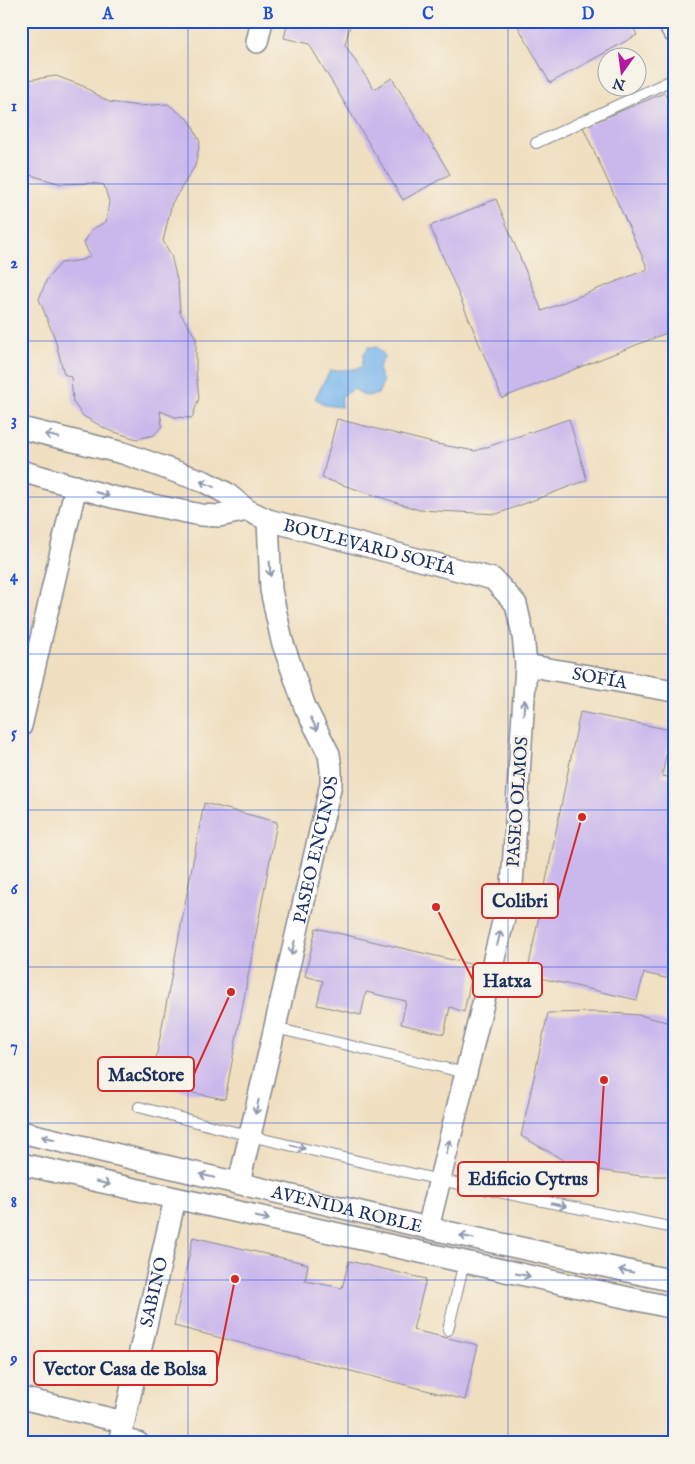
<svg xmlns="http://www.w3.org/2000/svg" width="695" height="1464" viewBox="0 0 695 1464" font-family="'IM FELL English',serif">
<rect width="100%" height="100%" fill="#f7f3e8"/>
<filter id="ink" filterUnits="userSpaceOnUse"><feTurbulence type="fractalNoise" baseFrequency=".02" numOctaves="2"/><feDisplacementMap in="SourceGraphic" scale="10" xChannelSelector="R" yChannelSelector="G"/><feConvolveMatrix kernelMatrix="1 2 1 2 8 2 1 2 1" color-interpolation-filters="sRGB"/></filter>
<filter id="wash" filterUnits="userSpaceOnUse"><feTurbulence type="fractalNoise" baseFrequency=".0096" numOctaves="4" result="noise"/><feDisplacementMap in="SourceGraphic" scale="20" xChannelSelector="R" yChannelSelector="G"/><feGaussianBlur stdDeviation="1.12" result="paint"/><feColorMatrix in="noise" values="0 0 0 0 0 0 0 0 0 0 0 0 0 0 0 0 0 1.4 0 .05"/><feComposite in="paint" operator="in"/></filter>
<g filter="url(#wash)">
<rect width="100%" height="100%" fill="#f0dfc0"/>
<!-- water -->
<path fill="#79b8ed" stroke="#4a74a6" d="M368,347h9l8,9 -7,13 5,13 -5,12 -13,2 -11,-7 -12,7 -1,11 -17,-2 -9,-7 15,-27c13,-2 19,0 32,-4l2,-13z"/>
<g id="blocks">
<!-- building -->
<g fill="#cab7ec">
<path d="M288,21h63l-6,24 29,44 18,-11 58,96 -47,26 -94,-156 -25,-6z"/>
<path d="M515,21h115l7,14 -87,48z"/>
<path d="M56,76l27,10 26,16 30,4 29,-2 22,17 10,21 -5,24 -23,37 -9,38 8,14 7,29 2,29 16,25v33l3,27 -7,20 -17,-1 -15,-6 2,15 -8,9 -17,4 -29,-9 -25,-14 -10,-14 -2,-25 -7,-3 -9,-35 -16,-40 8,-20 14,-16 22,-3 7,-4 -6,-13 8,-14 14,-7 3,-20 -5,-17 -13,-2 -30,1 -34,-10 -6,-6v-87z"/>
<path d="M664,93l10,18v219l-172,68 -72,-172 66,-27 46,112 106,-42 -65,-142z"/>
<path d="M337,419l100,25 38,7 94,-32 18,61 -90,34 -78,-4 -97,-32z"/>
<path d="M580,712l91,18 -9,46 12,2v202l-30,-7 -7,27 -110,-25z"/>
<path d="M204,803l73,19 -52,277 -74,-14z"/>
<path d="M316,928l158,37 -10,47 -14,-5 -6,27 -43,-10 5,-23 -40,-9 -5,23 -44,-10 6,-24 -18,-5z"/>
<path d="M597,1012l42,3 35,9v152h-32l-38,-5 -39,-10 -44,-25 27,-123z"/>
<path d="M193,1237l115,27 -3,17 37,7 7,-27 77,18 -13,51 65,15 -13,55 -291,-74z"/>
</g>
</g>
</g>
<g filter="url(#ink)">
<use href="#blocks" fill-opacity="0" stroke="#86878f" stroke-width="1"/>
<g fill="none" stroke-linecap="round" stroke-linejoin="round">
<defs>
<g id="lane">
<path d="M536,143l138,-64"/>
<path d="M275,1028l191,45"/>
<path d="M139,1107l111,29 190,44 234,48"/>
<path d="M448,1330l16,-68"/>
</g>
<g id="street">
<path d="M667,21l7,11"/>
<path d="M257,42l5,-21"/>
<path id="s1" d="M21,428l102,25 82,29 21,11 21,17 21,10 225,59 23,25 7,31 3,30 -14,220 -84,343"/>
<path d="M21,471l91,26 89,18 18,1 28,-6"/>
<path id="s2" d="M526,665l148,26"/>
<path d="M21,726l55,-240"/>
<path id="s3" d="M21,1132l407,96 246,53"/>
<path d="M21,1164l653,144"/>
<path id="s4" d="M239,1183l92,-399v-15l-2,-15 -24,-47 -23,-66 -11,-51 -3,-70"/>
<path d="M21,1398l103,24"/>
<path d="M120,1438l18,5"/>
<path id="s5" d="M119,1443l56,-244"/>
</g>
</defs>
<!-- lane casing -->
<use href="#lane" stroke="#86878f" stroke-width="12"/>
<!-- street casing -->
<use href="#street" stroke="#86878f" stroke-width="24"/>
<!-- lane -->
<use href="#lane" stroke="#fff" stroke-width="10"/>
<!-- street -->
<use href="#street" stroke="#fff" stroke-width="21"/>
</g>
<!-- one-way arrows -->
<defs><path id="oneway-shaft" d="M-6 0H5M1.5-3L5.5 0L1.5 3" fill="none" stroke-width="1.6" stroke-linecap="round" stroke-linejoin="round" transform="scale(1.25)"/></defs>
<g stroke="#8d97ae">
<use href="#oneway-shaft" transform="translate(52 436) rotate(-166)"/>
<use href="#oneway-shaft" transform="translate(207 484) rotate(-156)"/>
<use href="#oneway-shaft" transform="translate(102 494) rotate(17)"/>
<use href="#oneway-shaft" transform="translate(270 569) rotate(87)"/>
<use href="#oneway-shaft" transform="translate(524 707) rotate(-86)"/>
<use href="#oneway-shaft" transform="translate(314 724) rotate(64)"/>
<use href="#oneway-shaft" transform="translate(499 938) rotate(-76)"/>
<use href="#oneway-shaft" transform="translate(293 948) rotate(103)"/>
<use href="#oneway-shaft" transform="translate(257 1107) rotate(103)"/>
<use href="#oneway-shaft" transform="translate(49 1138) rotate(-167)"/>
<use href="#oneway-shaft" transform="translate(298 1147) rotate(13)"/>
<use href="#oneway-shaft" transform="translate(448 1147) rotate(-76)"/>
<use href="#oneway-shaft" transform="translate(207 1176) rotate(-167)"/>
<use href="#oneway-shaft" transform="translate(103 1183) rotate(13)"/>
<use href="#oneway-shaft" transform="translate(559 1205) rotate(11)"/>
<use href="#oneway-shaft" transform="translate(262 1218) rotate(12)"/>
<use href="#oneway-shaft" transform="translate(467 1237) rotate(-168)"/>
<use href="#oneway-shaft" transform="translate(626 1271) rotate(-168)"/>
<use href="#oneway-shaft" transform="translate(523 1275) rotate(12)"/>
</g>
</g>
<!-- grid -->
<path fill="none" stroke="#1d4ed8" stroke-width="1" stroke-opacity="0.55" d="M188,21v1422M348,21v1422M508,21v1422M21,184h653M21,341h653M21,497h653M21,654h653M21,810h653M21,967h653M21,1123h653M21,1280h653"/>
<g text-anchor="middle" stroke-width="5" stroke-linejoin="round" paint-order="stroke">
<!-- street labels -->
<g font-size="18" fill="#1b2f5e" stroke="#f7f3e8">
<text dy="6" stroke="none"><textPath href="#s1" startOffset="371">BOULEVARD SOFÍA</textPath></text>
<text dy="6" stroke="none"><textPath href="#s2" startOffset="75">SOFÍA</textPath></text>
<text transform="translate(517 802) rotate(-86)" y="6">PASEO OLMOS</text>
<text dy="6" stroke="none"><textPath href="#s4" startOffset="342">PASEO ENCINOS</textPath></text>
<text dy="6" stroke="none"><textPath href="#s3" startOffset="335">AVENIDA ROBLE</textPath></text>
<text dy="6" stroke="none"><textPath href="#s5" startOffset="155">SABINO</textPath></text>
</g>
</g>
<!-- callouts -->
<path fill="none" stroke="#d62828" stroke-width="2" d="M582 817L558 901M436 907L473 980M231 992L194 1074M604 1080L598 1179M235 1279L217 1368"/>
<g fill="#d62828" stroke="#f7f3e8" stroke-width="2">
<circle cx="582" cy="817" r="5"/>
<circle cx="436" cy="907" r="5"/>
<circle cx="231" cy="992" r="5"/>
<circle cx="604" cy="1080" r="5"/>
<circle cx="235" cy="1279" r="5"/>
</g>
<g fill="#f7f3e8" stroke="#d62828" stroke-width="2">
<rect x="482" y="884" width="76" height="34" rx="5"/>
<rect x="473" y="963" width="69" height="34" rx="5"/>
<rect x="98" y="1057" width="96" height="34" rx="5"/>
<rect x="458" y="1162" width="140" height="34" rx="5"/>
<rect x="34" y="1351" width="183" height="34" rx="5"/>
</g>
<g font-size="19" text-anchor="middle" font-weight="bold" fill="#1b2f5e">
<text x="520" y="907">Colibri</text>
<text x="507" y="987">Hatxa</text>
<text x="146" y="1081">MacStore</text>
<text x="528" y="1185">Edificio Cytrus</text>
<text x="125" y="1375">Vector Casa de Bolsa</text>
</g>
<!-- margin -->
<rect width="695" height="1464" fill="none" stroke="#f7f3e8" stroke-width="55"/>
<!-- north arrow -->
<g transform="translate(622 72) rotate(194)"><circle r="24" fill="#f7f3e8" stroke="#9fa5b1"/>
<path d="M0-4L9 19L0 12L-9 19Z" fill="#b5179e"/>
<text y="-8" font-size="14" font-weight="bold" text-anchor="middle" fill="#1b2f5e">N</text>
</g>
<rect x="28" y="28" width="640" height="1408" fill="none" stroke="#1d4ed8" stroke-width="2"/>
<g font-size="16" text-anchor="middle" font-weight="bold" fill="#1d4ed8">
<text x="108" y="19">A</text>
<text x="268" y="19">B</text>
<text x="428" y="19">C</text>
<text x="588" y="19">D</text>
<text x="14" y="111">1</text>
<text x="14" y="268">2</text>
<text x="14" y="425">3</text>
<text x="14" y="581">4</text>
<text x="14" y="738">5</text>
<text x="14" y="894">6</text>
<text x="14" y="1051">7</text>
<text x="14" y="1207">8</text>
<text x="14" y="1364">9</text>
</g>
</svg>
